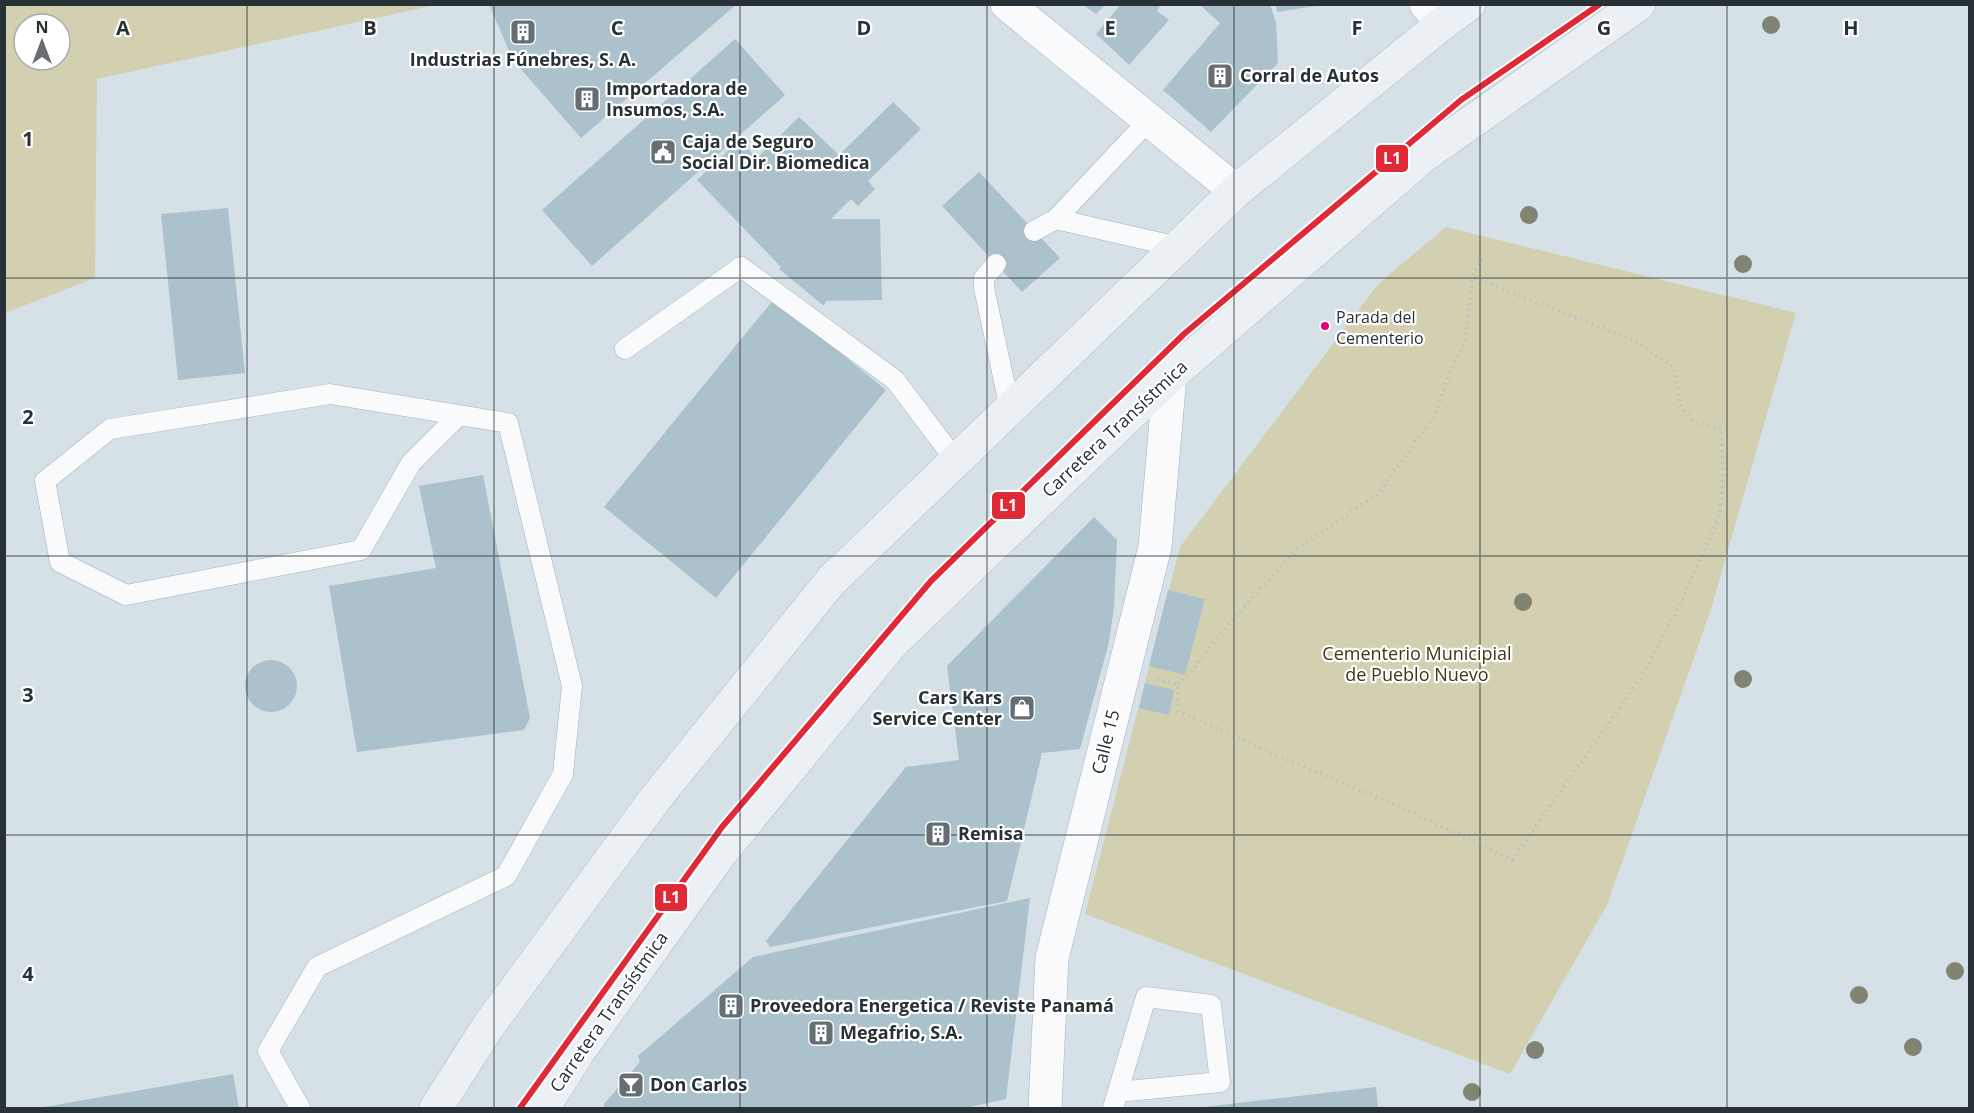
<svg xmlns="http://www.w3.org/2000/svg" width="1974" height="1113" viewBox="0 0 1974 1113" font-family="'Open Sans',sans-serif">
<rect width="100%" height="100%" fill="#d6e1e7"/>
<!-- green -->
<g fill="#d3d0b1" fill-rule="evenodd">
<path d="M5,4h431v1l-339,74 -2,199 -90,35zM24,24h36v36h-36z"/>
<path d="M1446,227l350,86 -85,296 -104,296 -97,169 -425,-160 95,-367 198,-263z"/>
</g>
<!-- building -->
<g fill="#abc1cb">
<path d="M489,4h248l-156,134 -68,-78z"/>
<path d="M1082,4h24l-10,10z"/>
<path d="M1121,4h40l-4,7 12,9 -40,45 -33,-31z"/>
<path d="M1199,4h71l6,18 2,41 -67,69 -48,-42 57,-67z"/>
<path d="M1276,4h40v2l-39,6z"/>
<path d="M735,39l50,56 -193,171 -50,-56z"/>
<path d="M893,102l28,27 -53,52 7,8 -17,17 -7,-7 -20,20h49l2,81 -56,1 -2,5 -45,-37 2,-2 -84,-87 42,-40 18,18 42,-41 40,38z"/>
<path d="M979,172l81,86 -38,34 -80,-86z"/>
<path d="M228,208l17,165 -67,7 -17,-166z"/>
<path d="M774,299l112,91 -170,208 -112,-91z"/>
<path d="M483,475l47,243 -6,12 -167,22 -28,-166 107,-18 -17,-82z"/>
<path d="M1094,517l23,23 -3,67 -5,35 -29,107 -38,4 -35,148 -237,46 -4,-6 140,-174 53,-7 -12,-94z"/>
<path d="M1168,590l37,9 -20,76 -36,-9z"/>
<circle cx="271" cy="686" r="26"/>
<path d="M1145,683l29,7 -5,25 -30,-7z"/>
<path d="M1030,898l-24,201 -40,9h-362v-4l36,-42 -2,-6 115,-99z"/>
<path d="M233,1074l6,34h-195v-1z"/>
<path d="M1376,1087l2,21h-174v-1z"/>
</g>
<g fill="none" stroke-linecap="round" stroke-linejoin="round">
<defs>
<g id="lane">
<path d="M1056,219l93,-99"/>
<path d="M1034,231l22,-12 122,28"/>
<path d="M996,264l-12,14v10l26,121"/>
<path d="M625,349l116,-82 154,113 61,81"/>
<path d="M300,1108l-32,-57 49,-84 189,-91 57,-102 9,-88 -64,-263 -178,-29 -220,35 -65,52 15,81 66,33 235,-45 50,-87 48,-48"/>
<path d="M1113,1108l33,-111 65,8 9,77 -102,10"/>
</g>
<g id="street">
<path d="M1007,4l229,187"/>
<path d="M1426,4l16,20"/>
<path d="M1045,1108l7,-150 103,-411 15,-171"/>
</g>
<g id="primary">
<path d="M436,1108l51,-80 168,-229 176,-218 405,-390 206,-167 27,-20"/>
<path d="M543,1108l36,-57 141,-197 172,-211 278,-267 252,-219 217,-153"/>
</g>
</defs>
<!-- lane casing -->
<use href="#lane" stroke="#a9b2b7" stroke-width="21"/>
<!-- street casing -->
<use href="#street" stroke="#a9b2b7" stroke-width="34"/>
<!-- primary casing -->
<use href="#primary" stroke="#b6bcbf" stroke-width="34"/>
<!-- path -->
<g stroke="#bcc1c3" stroke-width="4" stroke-dasharray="1.5 4.5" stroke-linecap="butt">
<path d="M1157,679l21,5v27l112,50 113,47 109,52 130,-184 38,-71 39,-88 4,-37 -2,-52 -28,-6 -13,-17 -6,-37 -40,-28 -162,-63"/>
<path d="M1178,684l10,-8 30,-40 80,-88 80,-54 57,-79 17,-49 13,-23 7,-66 11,-19"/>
</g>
<!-- lane -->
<use href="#lane" stroke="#f9fafb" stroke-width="20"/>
<!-- street -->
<use href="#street" stroke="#f9fafb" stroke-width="33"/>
<!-- primary -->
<use href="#primary" stroke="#eaf0f4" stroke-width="33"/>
<defs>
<path id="metro-1" d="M520,1108l202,-281 209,-246 253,-247 277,-234 139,-96"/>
</defs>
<!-- metro-1 casing -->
<use href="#metro-1" stroke="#fff" stroke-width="10"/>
<!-- metro-1 -->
<use href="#metro-1" stroke="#df2937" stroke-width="6"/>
</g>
<!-- trees -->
<g fill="#828473">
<circle cx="1771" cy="25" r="9"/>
<circle cx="1529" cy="215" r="9"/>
<circle cx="1743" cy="264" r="9"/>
<circle cx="1523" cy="602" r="9"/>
<circle cx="1743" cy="679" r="9"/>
<circle cx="1955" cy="971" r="9"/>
<circle cx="1859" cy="995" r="9"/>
<circle cx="1913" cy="1047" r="9"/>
<circle cx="1535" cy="1050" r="9"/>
<circle cx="1472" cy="1092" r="9"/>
</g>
<!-- grid -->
<path fill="none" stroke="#283135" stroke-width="1.5" stroke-opacity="0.55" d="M247,4v1104M494,4v1104M740,4v1104M987,4v1104M1234,4v1104M1480,4v1104M1727,4v1104M4,278h1966M4,556h1966M4,835h1966"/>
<!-- icons -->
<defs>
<symbol id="building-square" viewBox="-11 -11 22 22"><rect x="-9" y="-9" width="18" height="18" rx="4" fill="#656f73" stroke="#fff"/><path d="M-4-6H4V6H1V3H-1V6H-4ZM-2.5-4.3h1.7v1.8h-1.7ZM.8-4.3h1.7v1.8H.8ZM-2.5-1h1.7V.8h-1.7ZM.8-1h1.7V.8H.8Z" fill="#fff"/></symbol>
<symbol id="civic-square" viewBox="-11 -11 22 22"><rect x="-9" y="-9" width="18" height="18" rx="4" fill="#656f73" stroke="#fff"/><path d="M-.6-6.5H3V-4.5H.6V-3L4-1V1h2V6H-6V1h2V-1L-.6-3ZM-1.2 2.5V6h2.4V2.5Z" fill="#fff"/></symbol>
<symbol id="shop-square" viewBox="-11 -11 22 22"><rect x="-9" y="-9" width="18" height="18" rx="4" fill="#656f73" stroke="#fff"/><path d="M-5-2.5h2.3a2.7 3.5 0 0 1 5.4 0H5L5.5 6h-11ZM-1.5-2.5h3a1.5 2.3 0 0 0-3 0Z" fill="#fff"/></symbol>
<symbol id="bar-square" viewBox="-11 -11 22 22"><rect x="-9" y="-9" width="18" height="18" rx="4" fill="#656f73" stroke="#fff"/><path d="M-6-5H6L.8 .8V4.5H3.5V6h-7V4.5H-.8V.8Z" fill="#fff"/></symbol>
</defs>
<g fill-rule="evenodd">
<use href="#building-square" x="508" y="17" width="30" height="30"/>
<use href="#building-square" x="1205" y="61" width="30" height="30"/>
<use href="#building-square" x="572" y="84" width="30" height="30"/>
<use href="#civic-square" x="648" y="137" width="30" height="30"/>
<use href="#shop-square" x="1007" y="693" width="30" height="30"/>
<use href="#building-square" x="923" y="819" width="30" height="30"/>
<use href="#building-square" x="716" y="991" width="30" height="30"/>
<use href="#building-square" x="806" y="1018" width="30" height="30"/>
<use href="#bar-square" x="616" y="1070" width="30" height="30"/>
</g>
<!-- markers -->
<circle fill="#e5007d" stroke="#fff" stroke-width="2" cx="1325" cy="326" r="5"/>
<g text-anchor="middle" stroke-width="4.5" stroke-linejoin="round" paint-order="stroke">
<!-- bus labels -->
<g font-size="16" fill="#283135" stroke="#fff" text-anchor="start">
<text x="1336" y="323">Parada del<tspan x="1336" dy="21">Cementerio</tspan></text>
</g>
<!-- poi labels -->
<g font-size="18" font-weight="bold" fill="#283135" stroke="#fff" text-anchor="start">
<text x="523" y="66" text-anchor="middle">Industrias Fúnebres, S. A.</text>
<text x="1240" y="82">Corral de Autos</text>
<text x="606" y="95">Importadora de<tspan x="606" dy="21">Insumos, S.A.</tspan></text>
<text x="682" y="148">Caja de Seguro<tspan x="682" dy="21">Social Dir. Biomedica</tspan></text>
<text x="1002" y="704" text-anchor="end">Cars Kars<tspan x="1002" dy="21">Service Center</tspan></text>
<text x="958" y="840">Remisa</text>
<text x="750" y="1012">Proveedora Energetica / Reviste Panamá</text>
<text x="840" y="1039">Megafrio, S.A.</text>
<text x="650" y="1091">Don Carlos</text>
</g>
<!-- street labels -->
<g font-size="18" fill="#283135" stroke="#fff">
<text transform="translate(1115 429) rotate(-43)" y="6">Carretera Transístmica</text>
<text transform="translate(1106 742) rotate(-76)" y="6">Calle 15</text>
<text transform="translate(609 1012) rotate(-55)" y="6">Carretera Transístmica</text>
</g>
<!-- park labels -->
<g font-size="18" fill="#3e3714" stroke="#fff">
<text x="1417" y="660">Cementerio Municipial<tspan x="1417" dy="21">de Pueblo Nuevo</tspan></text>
</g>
</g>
<g font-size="20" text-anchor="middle" font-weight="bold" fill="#283135" stroke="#fff" stroke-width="4.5" stroke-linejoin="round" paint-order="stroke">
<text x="123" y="35">A</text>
<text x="370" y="35">B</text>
<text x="617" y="35">C</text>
<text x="864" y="35">D</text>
<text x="1110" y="35">E</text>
<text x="1357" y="35">F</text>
<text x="1604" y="35">G</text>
<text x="1851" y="35">H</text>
<text x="28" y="146">1</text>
<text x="28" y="424">2</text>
<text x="28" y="702">3</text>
<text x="28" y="981">4</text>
</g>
<g stroke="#fff" stroke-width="2">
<rect x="1375" y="144" width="34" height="29" rx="6" fill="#df2937"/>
<rect x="991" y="491" width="35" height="29" rx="6" fill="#df2937"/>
<rect x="654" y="883" width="34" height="29" rx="6" fill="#df2937"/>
</g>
<g font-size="16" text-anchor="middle" font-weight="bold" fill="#fff">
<text x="1392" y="164">L1</text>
<text x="1008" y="511">L1</text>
<text x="671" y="903">L1</text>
</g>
<!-- border -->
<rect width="1974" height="1113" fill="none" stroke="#283135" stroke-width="12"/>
<!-- north arrow -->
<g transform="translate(42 42)"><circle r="28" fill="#ffffff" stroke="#a9adae" stroke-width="1.5"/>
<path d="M0-4.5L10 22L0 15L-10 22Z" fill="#656f73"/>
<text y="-9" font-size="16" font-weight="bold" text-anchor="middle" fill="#283135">N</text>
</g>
</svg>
